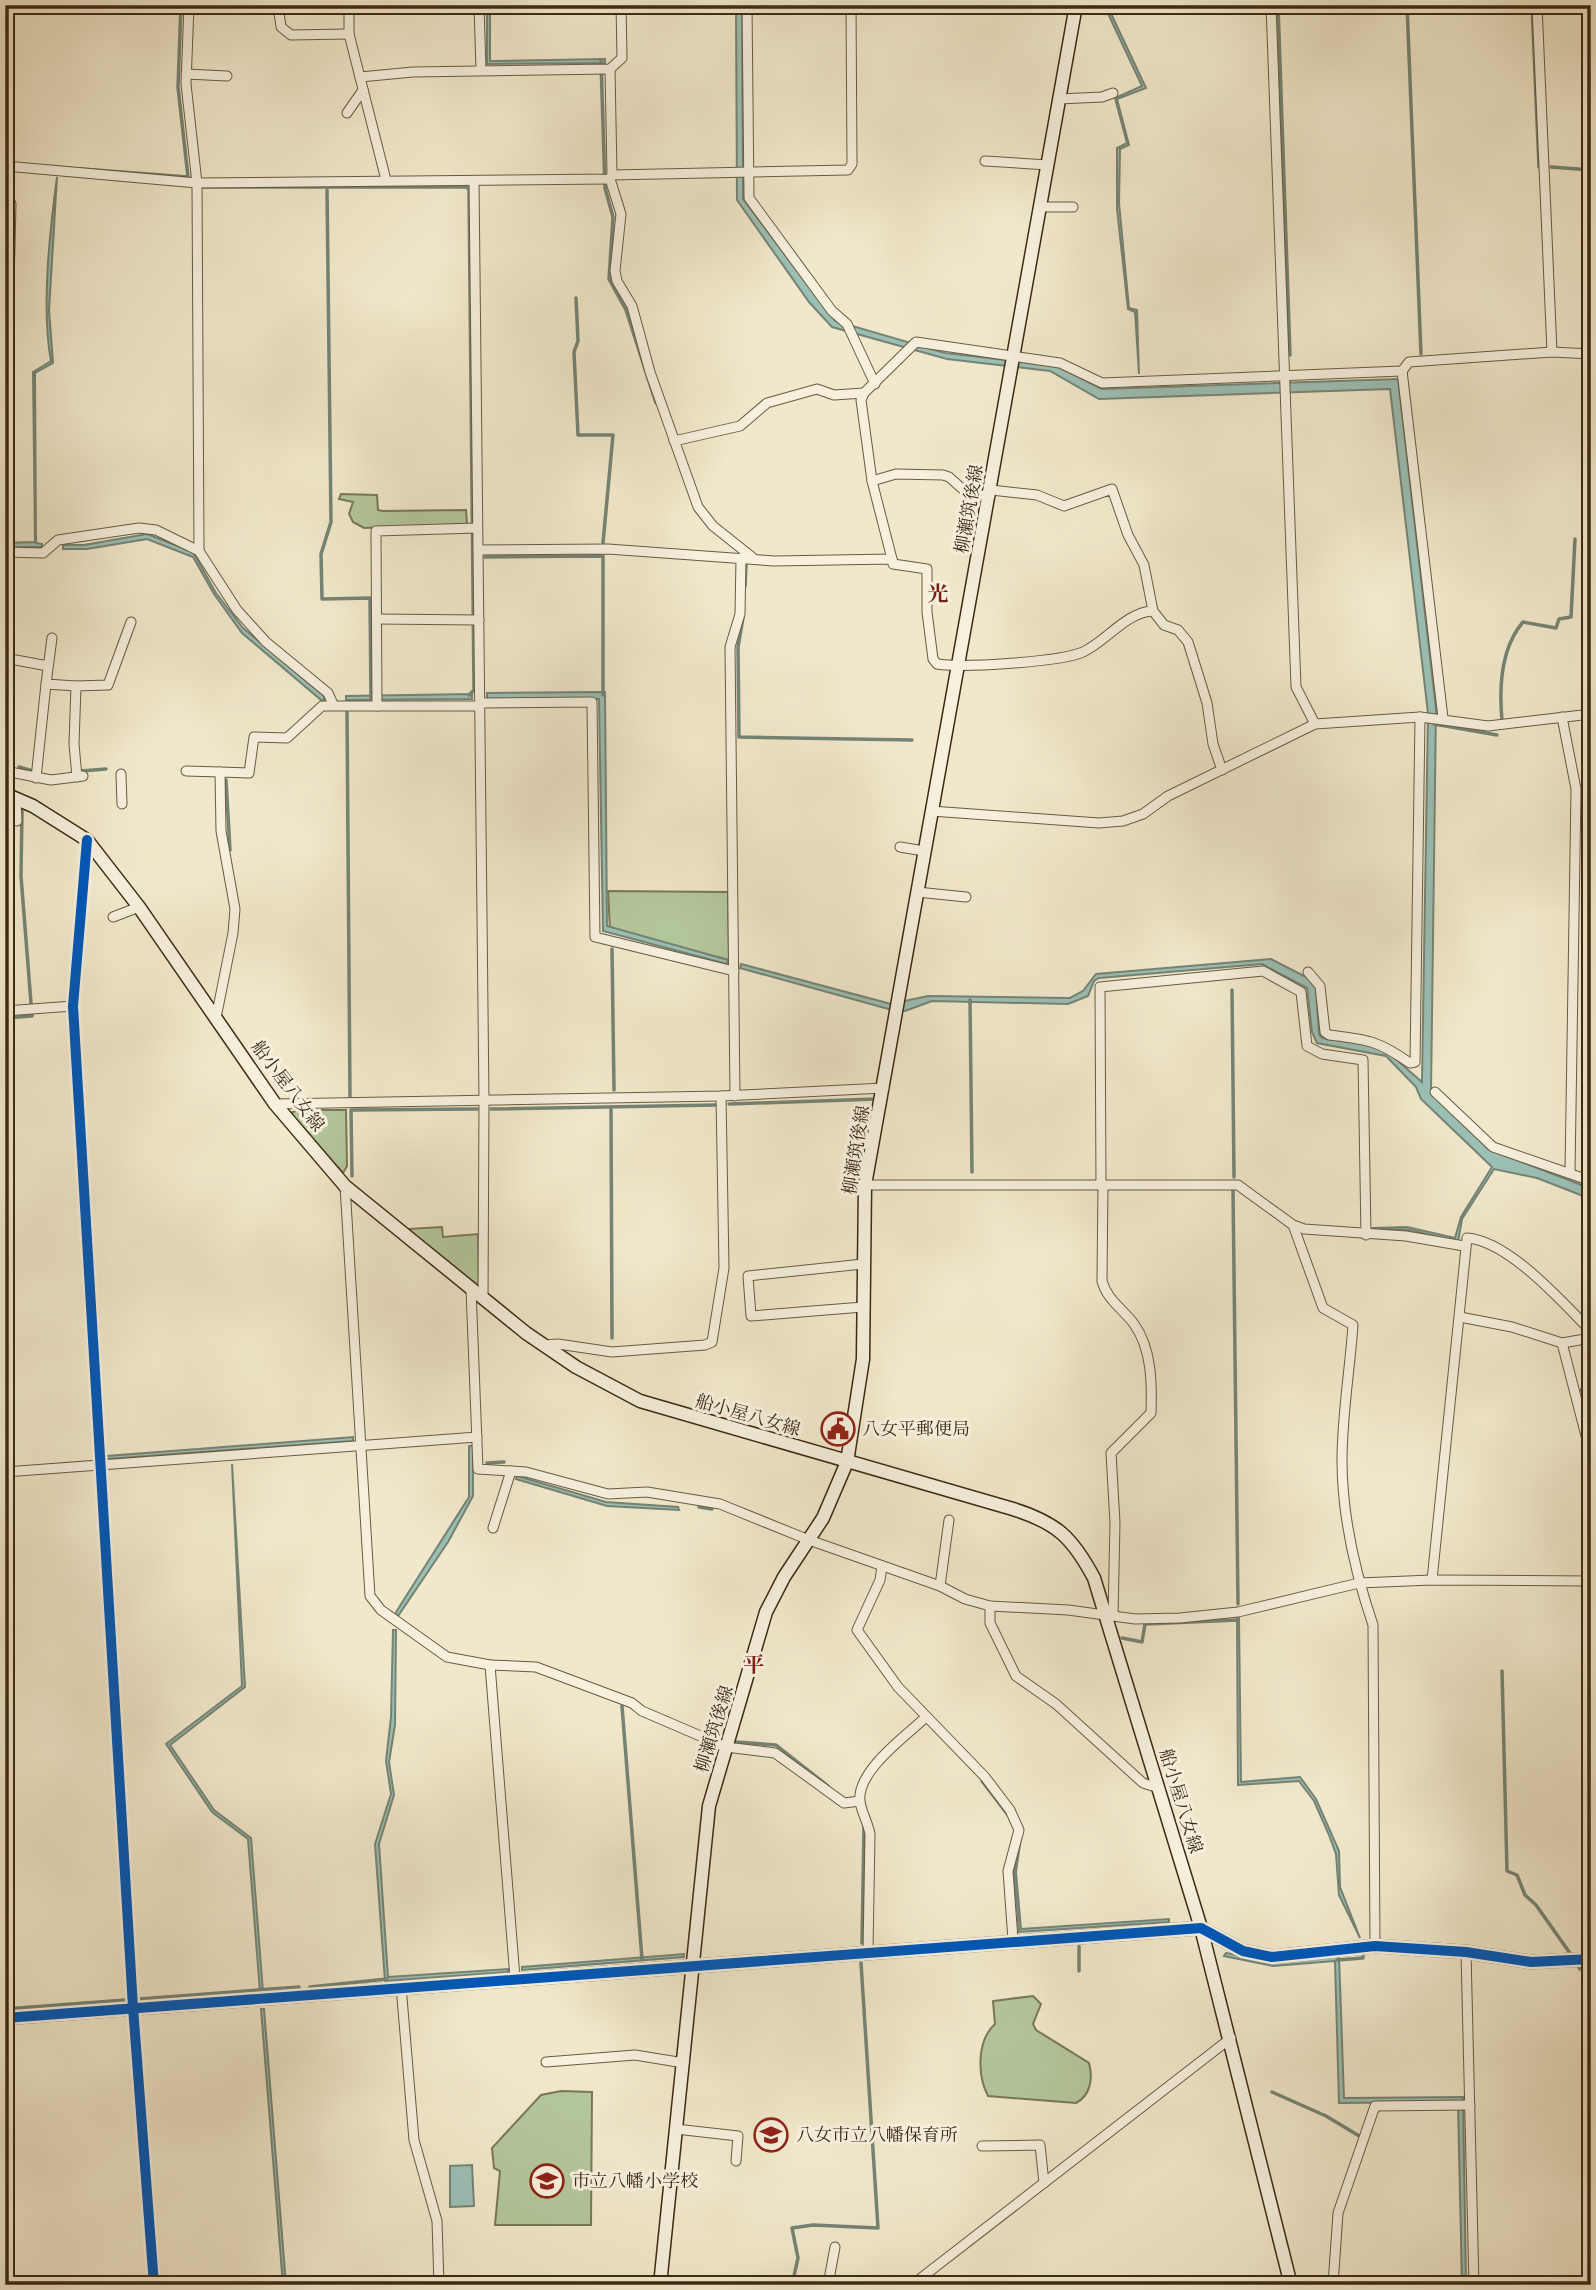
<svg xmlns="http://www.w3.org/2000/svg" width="1596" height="2290" viewBox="0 0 1596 2290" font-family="'Libre Caslon Text','Noto Serif JP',serif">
<rect width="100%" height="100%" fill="#f1e8cb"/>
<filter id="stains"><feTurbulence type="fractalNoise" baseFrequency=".00286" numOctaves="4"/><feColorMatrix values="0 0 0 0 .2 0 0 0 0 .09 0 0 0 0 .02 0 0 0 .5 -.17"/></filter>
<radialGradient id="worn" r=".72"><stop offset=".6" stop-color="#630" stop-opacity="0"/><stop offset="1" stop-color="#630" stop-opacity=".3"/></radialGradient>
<!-- green -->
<g fill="#b4c79c" stroke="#787858" stroke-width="2">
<path d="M341,494l36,1 1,15 5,1 83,-1 1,14 -103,4 -11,-6 -4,-8 4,-12 -14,-3z"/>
<path d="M608,891l120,1 1,68 -119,-30z"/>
<path d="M299,1110h47l1,56 -4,7 -53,-60z"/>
<path d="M442,1227l1,10 35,-3 1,54 -72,-59z"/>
<path d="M1033,1996l8,8 -8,20 3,6 53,33c4,15 2,32 -13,40l-88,-7c-11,-21 -11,-56 7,-72l-2,-23z"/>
<path d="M561,2091l31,1 -1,133h-96l5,-54 -6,-3 -2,-20 49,-53z"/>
</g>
<!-- water -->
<g fill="#9bc0b6" stroke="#758475" stroke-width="2">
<path d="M487,5h3v56l115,-2v4l-118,1z"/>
<path d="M736,5h6l1,194 92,122 110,32 112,13 45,23 296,-10 38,330 -5,384 57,56 91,35 12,6v9l-54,-21 -43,-9 -32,50 -4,23 -48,-12 -38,-2 35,-1 48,11 6,-21 31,-50 -71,-68 -5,-12 -30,-31 -69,-13 -5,-11 -5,-44 -45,-24 -163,14 -5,3 -6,15 -20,8 -136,-3 -27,10 -13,-1 -152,-42 1,-4 150,40 37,-8 142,2 13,-7 13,-17 175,-15 37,19 8,11 3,45 3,4 46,6 22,10 32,28 6,-369 -38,-324 -291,10 -49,-28 -103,-12 -115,-32 -23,-25 -72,-102z"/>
<path d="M1104,5h3l39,83 -29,11 12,46 -9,4 -1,54 10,105 8,2 2,64 -4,-62 -7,-3 -11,-100v-61l10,-5 -12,-45 27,-12z"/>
<path d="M57,177l-8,133 4,53 -18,10 1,170 6,1v3h-37v-4l30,-1 -2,-170 18,-11c-10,-53 -1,-131 6,-184z"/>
<path d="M147,534l46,18 23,41 27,35 81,68v4h-3l-79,-67 -28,-39 -21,-37 -46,-18 -60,10h-24v-4h21z"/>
<path d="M605,692l2,234 121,34 -1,4 -124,-33 -4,-232h-112v-6z"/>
<path d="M472,694v5l-126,1v-4z"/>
<path d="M353,1437v4l-246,18v-3z"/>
<path d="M469,1446h4v50l-25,46 -50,74 -3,-2 8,-13 66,-104z"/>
<path d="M232,1464l13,223 -75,58 44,65 37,28 12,154h-3l-12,-153 -36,-27 -46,-68 76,-58z"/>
<path d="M517,1476l89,26 72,5 1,3 -72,-4 -91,-27z"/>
<path d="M1237,1618h2l2,164 59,-5 16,22 23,52 1,36 20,51 -21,-43 -3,-41 -7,-19 -15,-34 -15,-20 -61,4z"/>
<path d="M393,1630h3l-1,95 -6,37 5,33 -15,49 9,133 120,-8v3l-123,9 -10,-137 16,-50 -5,-33 5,-44z"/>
<path d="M1021,1837l-5,35 5,57 148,-10v3l-150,10 -5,-60z"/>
<path d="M1226,1953l51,9 62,-6 5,142 119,-1 3,188h-4l-4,-183 -119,1 -4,-142 -62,5 -49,-10z"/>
<path d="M684,1954v3l-162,13v-3z"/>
<path d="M261,2009h3l22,276h-3z"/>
<path d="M472,2165l2,41 -24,1v-41z"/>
</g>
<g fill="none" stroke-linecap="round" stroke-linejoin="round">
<!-- stream -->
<g stroke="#758475" stroke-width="3.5">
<path d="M1278,5l12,350"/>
<path d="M1407,5l14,349"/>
<path d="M1532,5l7,162"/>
<path d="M601,61l4,127 8,29 -4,62 17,31 30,93"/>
<path d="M1551,167l40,3"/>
<path d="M82,169l106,8 -10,-90 3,-82"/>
<path d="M203,187h263l3,2 5,501 -5,5"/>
<path d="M327,190l4,332 -10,32 1,45 48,-1 1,100"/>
<path d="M576,298l2,43 -4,11 4,83h35l-10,108"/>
<path d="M485,557l118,-1v139"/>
<path d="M745,586l1,-22"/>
<path d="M743,618l-5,29 1,90 173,3"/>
<path d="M347,712l3,385"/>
<path d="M1502,720c-3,-32 -2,-71 21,-98l33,6 3,-9 12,-2 4,-78"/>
<path d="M1434,724l63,11"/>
<path d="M19,767l14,4"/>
<path d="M81,771l25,-2"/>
<path d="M226,780l4,70"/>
<path d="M612,949l2,141"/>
<path d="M1232,990l2,187"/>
<path d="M970,1000l2,172"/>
<path d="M5,1018l27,-2 -11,-140 1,-65"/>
<path d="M729,1104l147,-5"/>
<path d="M611,1107l1,231"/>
<path d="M491,1109l224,-4"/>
<path d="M352,1176l-1,-66 126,-1"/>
<path d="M1233,1190l5,414"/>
<path d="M1581,1390l10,-3"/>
<path d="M487,1463l17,-1"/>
<path d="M699,1507l13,2"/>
<path d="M1122,1638l20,4 3,-18 93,-4"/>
<path d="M1502,1671l5,200 10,4 8,20 11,10 36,51"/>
<path d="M622,1706l20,253"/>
<path d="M736,1742l40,3 52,41"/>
<path d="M982,1781l26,34"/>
<path d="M862,1943l2,-116"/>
<path d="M1337,1960l26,-2v-3"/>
<path d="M1576,1963l4,6 11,-1"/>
<path d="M1079,1971v-25"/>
<path d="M310,1987l77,-8"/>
<path d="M5,2009l294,-22"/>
<path d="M1272,2092l54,24 35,21"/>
<path d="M792,2285l6,-27 -6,-30 21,-3 65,3 -17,-265"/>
</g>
<defs>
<g id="minor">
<path d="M189,5l-3,79 11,99 2,368"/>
<path d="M278,5l3,22 10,8 58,-1"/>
<path d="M349,5v29l37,146"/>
<path d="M479,5l2,65"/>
<path d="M747,5l2,193 83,113 15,13 28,60"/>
<path d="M1271,5l25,682 19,37"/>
<path d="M1537,5l15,347"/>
<path d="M610,69l2,106"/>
<path d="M186,74l41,2"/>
<path d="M360,77l53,-5 197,-3 12,-11 -1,-53"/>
<path d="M1059,99l43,-2 11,-4"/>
<path d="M347,113l16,-23"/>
<path d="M985,161l63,4"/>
<path d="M5,166l192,17 413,-4 2,-4 236,-5 4,-6 -1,-159"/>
<path d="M610,179l11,35 -6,57 2,10 15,25 18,66 48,135 15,19 39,31"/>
<path d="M474,181l10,920 -1,198"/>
<path d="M5,203l6,1 -3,123h-3"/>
<path d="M1040,207h33"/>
<path d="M1402,371l41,347"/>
<path d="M674,441l66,-15 27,-23 50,-14 17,6 30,-2"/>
<path d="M872,481l24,-7 47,1 6,2 18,16 23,3"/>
<path d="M991,490l46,5 27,11 48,-17 16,46 16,30 9,46 11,14 14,5 10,12 19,61 6,41 9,26"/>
<path d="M478,550l130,-1 166,12 118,-2 1,5 34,5v43l6,47 4,5c26,4 123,-2 146,-12 22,-10 45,-41 70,-41"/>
<path d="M5,552l38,1 15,-13 81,-12 17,2 43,21 38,59 29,32 62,51 5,11"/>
<path d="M892,559l-20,-78 -11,-81 3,-7 52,-51 144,21 42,20 300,-12 7,-9 143,-10 39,2"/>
<path d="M377,619l102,1"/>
<path d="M52,638l-6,46 30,2"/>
<path d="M5,658l43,8"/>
<path d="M480,703l112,-1 3,235 139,34"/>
<path d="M377,706l-1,-175 101,-3"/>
<path d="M1562,717l14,72 -6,383"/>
<path d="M5,771l46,9 32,-4"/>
<path d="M186,771l34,1"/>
<path d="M121,774l1,30"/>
<path d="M77,777l-3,-33 2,-58 32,-1 23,-63"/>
<path d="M36,778l10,-94"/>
<path d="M16,799l1,22"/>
<path d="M931,811l168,12 24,-2 20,-7 25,-18 147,-72 105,-7 68,9 103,-12"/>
<path d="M87,840l-14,166 60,1001 21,278"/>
<path d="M900,847l24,4"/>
<path d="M917,892l49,5"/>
<path d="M113,917l26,-10"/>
<path d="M1308,972l12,14 5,46 4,3c39,5 48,5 81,28l5,-1 5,-345"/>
<path d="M5,1011l68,-5"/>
<path d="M216,1018l17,-85 2,-24 -14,-78 -1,-59 29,1 5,-36 33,1 35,-32h158"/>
<path d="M1435,1092l58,55 98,34"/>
<path d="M735,1096l-5,-449 10,-33 1,-56"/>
<path d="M275,1104l446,-8 163,-8"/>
<path d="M865,1185h373l55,40 11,4 102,7 58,10"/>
<path d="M1101,1185l-1,-198 163,-16 38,21 6,54 15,8 41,6 3,175"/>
<path d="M1103,1185l-1,96c5,19 21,28 32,43 18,25 18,60 17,89l-40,40 4,70 -2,93"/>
<path d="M345,1186l25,410 11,14 66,47 43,8 25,313"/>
<path d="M1293,1225l30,83 30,17c-3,44 -11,90 -11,135 0,56 13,112 31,165l2,321"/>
<path d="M471,1289l7,180 48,3 82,22 39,-2 73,12 89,36 131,46 25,13 25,7 78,4 67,9 45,-1 58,-6 121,-29 73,-3 159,1"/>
<path d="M863,1307l-112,9 -3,-40 115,-12"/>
<path d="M1460,1317l52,10 50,16 29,112"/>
<path d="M1562,1343l29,-5"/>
<path d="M543,1345l15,-1 54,8 93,-7 7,-3 12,-74 -3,-172"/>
<path d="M5,1472l472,-35"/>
<path d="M493,1528l18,-57"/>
<path d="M882,1566l-2,14 -23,50 41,57 87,90 25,33 9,20 -11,41 5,69"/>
<path d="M1432,1580l35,-342c42,3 95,64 124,93"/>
<path d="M940,1586l9,-66"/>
<path d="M990,1606v17l26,53 40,28 87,79 16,5"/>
<path d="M490,1665l46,2 96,36 10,8 84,36 49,6 69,50 16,-2"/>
<path d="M868,1951l2,-117c-2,-11 -8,-21 -10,-32 -4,-31 46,-66 66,-85"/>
<path d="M1466,1952l8,333"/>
<path d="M401,1986l13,154 23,81 2,64"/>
<path d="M546,2062l89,-7 49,8"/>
<path d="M676,2129l62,7 -2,25"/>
<path d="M982,2146l58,-1 4,38"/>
<path d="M828,2285l7,-38"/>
<path d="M912,2285l319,-247"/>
<path d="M1333,2285l5,-72 37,-107 95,-1"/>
</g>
<path id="tertiary" d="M5,2018l1196,-90 42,23 29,6 103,-11 91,6 65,10 60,-3"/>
<g id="secondary">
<path d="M5,794l28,12 54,34 52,67 136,197 70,82 181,147 50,34 64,34 373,108c44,14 59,28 81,69l107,350 90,357"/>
<path d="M660,2285l49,-479 57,-194 18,-35 39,-59 24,-56 16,-103 2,-174 211,-1180"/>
</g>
</defs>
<!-- minor casing -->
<use href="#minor" stroke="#6a5a41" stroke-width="11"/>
<!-- tertiary casing -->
<use href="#tertiary" stroke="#6a5a41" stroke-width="15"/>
<!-- secondary casing -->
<use href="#secondary" stroke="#3d2a13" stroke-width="15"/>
<!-- minor -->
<use href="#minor" stroke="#f6f0dd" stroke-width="9"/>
<!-- tertiary -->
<use href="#tertiary" stroke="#f6f0dd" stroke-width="12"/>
<!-- secondary -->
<use href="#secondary" stroke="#f6f0dd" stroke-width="12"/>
<defs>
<g id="cycleway">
<path d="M87,840l-14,166 60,1001 21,278"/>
<path d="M5,2018l1196,-90 42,23 29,6 103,-11 91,6 65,10 60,-3"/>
</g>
</defs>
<!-- cycleway casing -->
<use href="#cycleway" stroke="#f6f0dd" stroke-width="15"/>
<!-- cycleway -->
<use href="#cycleway" stroke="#0057b8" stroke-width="10"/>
</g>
<!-- icons -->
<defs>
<symbol id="civic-ring" viewBox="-11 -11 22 22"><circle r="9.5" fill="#f6f0dd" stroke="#8f2418" stroke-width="1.5"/><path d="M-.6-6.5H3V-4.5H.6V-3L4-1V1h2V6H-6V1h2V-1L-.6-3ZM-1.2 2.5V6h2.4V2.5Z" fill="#8f2418"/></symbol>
<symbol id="school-ring" viewBox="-11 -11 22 22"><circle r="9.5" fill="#f6f0dd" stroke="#8f2418" stroke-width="1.5"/><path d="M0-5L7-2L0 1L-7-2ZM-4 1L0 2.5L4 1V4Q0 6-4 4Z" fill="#8f2418"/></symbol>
</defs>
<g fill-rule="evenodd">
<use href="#civic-ring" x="819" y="1410" width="38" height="38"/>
<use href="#school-ring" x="752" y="2116" width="38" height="38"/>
<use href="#school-ring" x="528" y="2162" width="38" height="38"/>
</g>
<g text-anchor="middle" stroke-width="6" stroke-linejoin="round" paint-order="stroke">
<!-- street labels -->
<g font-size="18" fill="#3d2a13" stroke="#f6f0dd">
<text transform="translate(969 509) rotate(-80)" y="6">柳瀬筑後線</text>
<text transform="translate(288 1086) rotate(53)" y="6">船小屋八女線</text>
<text transform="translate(856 1150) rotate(-81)" y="6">柳瀬筑後線</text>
<text transform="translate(748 1415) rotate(16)" y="6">船小屋八女線</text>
<text transform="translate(714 1729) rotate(-73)" y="6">柳瀬筑後線</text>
<text transform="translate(1181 1801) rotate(73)" y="6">船小屋八女線</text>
</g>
<!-- poi labels -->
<g font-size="18" fill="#3d2a13" stroke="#f6f0dd" text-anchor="start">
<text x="862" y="1435">八女平郵便局</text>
<text x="796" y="2141">八女市立八幡保育所</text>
<text x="572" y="2187">市立八幡小学校</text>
</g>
<!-- quarter labels -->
<g font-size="21" font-weight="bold" fill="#7a1f14" stroke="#f6f0dd">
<text x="938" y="601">光</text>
<text x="754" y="1672">平</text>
</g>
</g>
<!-- margin -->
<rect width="1596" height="2290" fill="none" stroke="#f1e8cb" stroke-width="28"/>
<rect x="7" y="7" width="1582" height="2276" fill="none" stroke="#3d2a13" stroke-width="3.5"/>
<rect x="14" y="14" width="1568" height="2262" fill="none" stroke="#3d2a13" stroke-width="2"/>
<rect width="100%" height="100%" filter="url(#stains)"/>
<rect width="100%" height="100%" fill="url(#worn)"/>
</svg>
